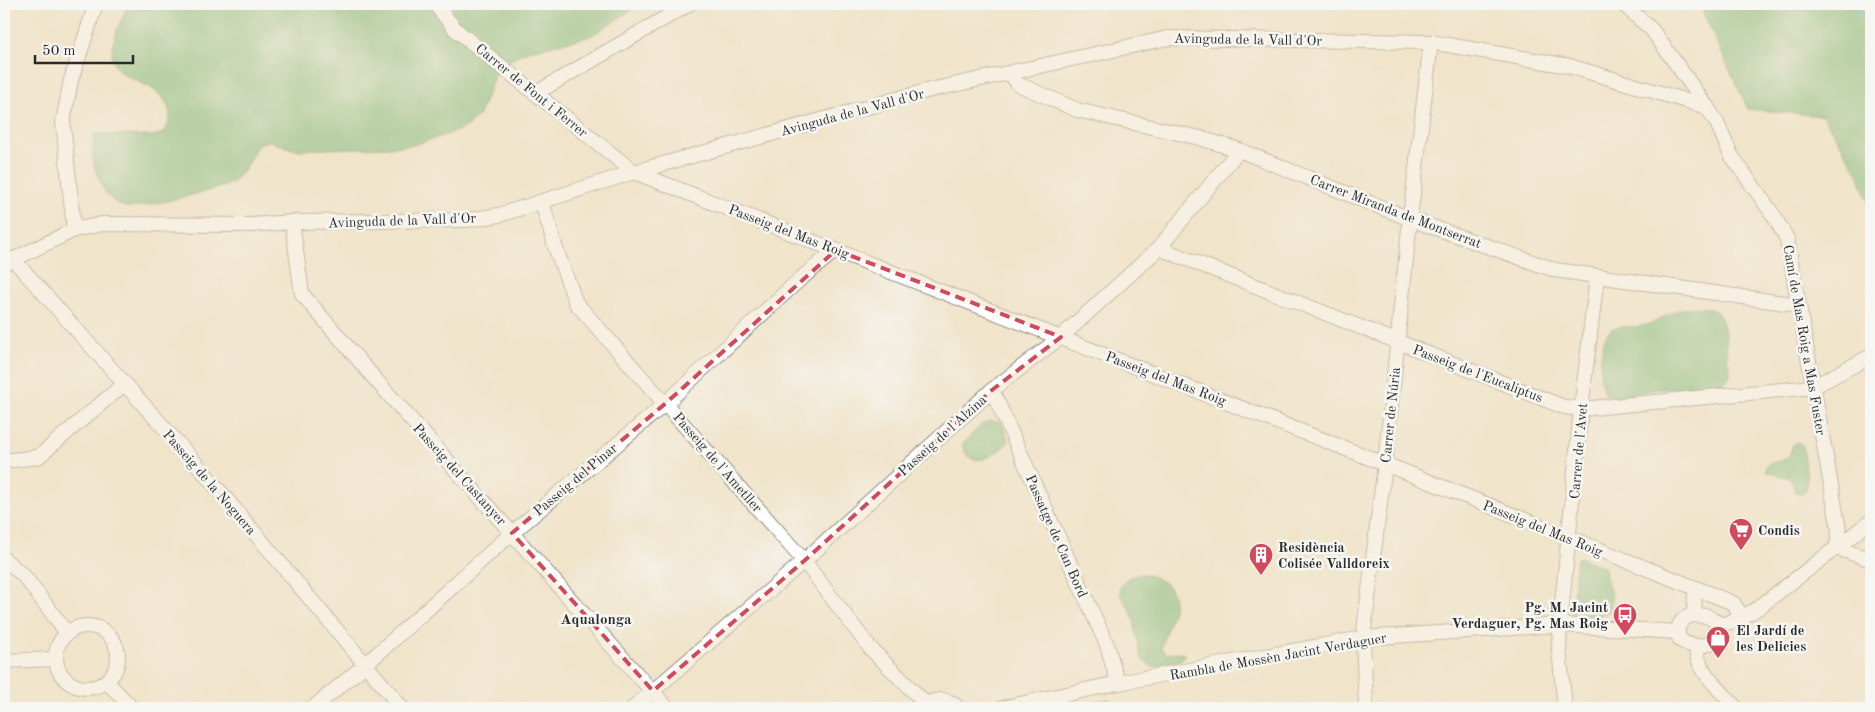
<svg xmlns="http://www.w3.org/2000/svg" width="1875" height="712" viewBox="0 0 1875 712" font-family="'Old Standard TT',serif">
<rect width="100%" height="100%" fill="#f6f6f2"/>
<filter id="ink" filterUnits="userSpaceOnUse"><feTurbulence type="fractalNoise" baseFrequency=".02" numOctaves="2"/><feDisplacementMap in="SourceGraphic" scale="10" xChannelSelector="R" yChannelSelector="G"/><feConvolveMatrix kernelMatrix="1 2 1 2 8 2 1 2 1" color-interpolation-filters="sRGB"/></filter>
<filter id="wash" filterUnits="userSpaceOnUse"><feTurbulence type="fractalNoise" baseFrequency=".0096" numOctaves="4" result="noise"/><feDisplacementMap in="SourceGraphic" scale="20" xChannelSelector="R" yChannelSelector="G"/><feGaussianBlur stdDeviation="1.12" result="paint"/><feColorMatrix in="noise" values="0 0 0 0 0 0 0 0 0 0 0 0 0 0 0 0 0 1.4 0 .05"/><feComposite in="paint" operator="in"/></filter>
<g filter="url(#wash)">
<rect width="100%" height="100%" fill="#f0e4ca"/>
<!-- green -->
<path fill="#96d990" stroke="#60825e" d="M1109,699l-1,9h-39z"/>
<!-- forest -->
<g fill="#78b97a" stroke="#527252">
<path d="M128,4h512l-49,32 -63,15 -10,4 -22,16 -17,44 -9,9 -13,7 -43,14 -25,2 -93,3 -27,-9 -11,3c-8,14 -14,31 -29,40 -9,5 -94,26 -103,23 -19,-6 -22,-16 -29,-33 -5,-14 -7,-26 -1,-40l56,2 12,-3c6,-11 8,-18 3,-29 -12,-23 -47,-23 -53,-41 -7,-18 8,-43 14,-59z"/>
<path d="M1699,4h172v206l-14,-39 -34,-55 -75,-7z"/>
<path d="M1704,307l12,4c10,12 10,28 11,44 0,6 4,11 3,18 -2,24 -55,14 -72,16 -18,2 -33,12 -53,5 -7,-11 -7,-58 7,-65 8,-4 21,-1 30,-3 12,-2 21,-9 32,-14 9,-4 19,-5 30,-5z"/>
<path d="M990,421l11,1 8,19c-12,14 -40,32 -47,4l19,-20z"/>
<path d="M1797,442l6,3 4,34 -1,12 -6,4c-8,-3 -5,-12 -10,-17l-24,-6v-6l2,-2c14,-4 22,-2 24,-19z"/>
<path d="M1579,557l26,11c0,18 10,23 5,43 -11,8 -24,4 -37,6l-2,-2 6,-56z"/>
<path d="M1143,574c17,4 33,12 31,32l-13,42 6,6 10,-2 7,2 1,2c-7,8 -21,9 -32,11l-11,-7c-5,-15 -5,-31 -10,-46 -2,-6 -7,-11 -10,-17 -8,-15 9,-22 21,-23z"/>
</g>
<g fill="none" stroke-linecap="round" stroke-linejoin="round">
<!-- stream -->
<path stroke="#56b2d4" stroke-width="4" d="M1855,4l16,24"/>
</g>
</g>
<g filter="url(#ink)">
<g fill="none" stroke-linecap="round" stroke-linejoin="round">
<defs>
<g id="minor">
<path d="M435,4l21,26 178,142 751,292 348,139 10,14"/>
<path d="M1623,4l29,26 55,77 10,16 14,32 43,61 13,23 52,291 -2,18 34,12"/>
<path d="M1010,73l8,11 59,26 123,28 39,12 171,69 145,51 243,35"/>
<path d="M536,93l153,-89"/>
<path d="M542,202l14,47 20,54 228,258 66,87 56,56"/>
<path d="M292,222l10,72 73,85 292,329"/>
<path d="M74,230l-11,-108 8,-42 25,-76"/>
<path d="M1159,248l405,159 17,2 232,-22 58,-31"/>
<path d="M13,259l188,210 201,239"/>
<path d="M4,264l70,-34 28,-6 149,1 41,-3 176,-2 31,-5 135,-43 292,-81 242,-53 263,4 138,24 138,41"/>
<path d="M992,390l115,255 11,38"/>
<path d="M4,461l34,-4 86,-73"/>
<path d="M4,559l20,17 43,57"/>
<path d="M1693,615l14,1 10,6 2,11c-6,16 -27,15 -39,7 -6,-12 1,-22 13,-25z"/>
<path d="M1693,615c3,-8 0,-17 3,-26"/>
<path d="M1719,626l24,-9 15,-9 113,-87"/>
<circle cx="87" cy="657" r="31"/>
<path d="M1696,646c0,25 25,44 40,62"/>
<path d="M4,661l52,-2"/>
<path d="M106,681l26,27"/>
<path d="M313,708l52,-43 147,-132 154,-130 133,-123 37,-30"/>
<path d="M633,708l171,-147 188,-171 69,-53 98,-89 80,-98"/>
<path d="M922,708c10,-10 25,-11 36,0"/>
<path d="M1002,708l116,-25 245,-45 197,-13 117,7"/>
<path d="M1366,708l-3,-70 22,-174 25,-245 21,-177"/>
<path d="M1565,708l-6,-59 1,-24 21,-216 16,-132"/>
</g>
</defs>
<!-- minor casing -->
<use href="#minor" stroke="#8e887a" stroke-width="16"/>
<!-- minor -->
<use href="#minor" stroke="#fff" stroke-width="14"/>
</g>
</g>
<!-- marked area -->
<path d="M0 0H1875V712H0ZM836,250l225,87 -69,53 -188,171 -151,130 -141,-158 154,-130z" fill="#f0e4ca" fill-opacity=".55" fill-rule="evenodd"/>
<path fill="none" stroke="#d1495b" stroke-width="4" stroke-dasharray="10 6" stroke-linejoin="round" d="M836,250l225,87 -69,53 -188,171 -151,130 -141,-158 154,-130z"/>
<!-- icons -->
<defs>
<symbol id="supermarket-pin" viewBox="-11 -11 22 30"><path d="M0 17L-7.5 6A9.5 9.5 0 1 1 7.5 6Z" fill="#d1495b" stroke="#f6f6f2"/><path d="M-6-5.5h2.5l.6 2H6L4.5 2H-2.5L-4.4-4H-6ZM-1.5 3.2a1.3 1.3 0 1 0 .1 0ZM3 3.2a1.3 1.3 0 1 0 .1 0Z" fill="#fff"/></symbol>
<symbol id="building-pin" viewBox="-11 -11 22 30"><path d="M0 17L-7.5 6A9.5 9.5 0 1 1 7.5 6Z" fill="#d1495b" stroke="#f6f6f2"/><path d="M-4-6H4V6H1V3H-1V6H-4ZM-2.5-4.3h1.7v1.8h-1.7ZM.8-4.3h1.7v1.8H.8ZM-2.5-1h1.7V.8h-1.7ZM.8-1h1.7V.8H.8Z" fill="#fff"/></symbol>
<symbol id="bus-pin" viewBox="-11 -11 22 30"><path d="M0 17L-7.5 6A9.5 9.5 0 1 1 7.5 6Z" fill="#d1495b" stroke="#f6f6f2"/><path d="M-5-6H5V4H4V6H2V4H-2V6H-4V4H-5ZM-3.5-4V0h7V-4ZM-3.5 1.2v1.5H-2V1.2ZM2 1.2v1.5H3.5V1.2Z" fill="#fff"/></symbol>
<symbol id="shop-pin" viewBox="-11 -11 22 30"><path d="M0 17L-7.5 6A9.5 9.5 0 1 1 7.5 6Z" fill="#d1495b" stroke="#f6f6f2"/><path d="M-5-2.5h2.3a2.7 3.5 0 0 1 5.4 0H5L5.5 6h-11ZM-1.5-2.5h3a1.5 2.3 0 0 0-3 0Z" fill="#fff"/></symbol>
</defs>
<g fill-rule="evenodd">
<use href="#supermarket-pin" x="1727" y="516" width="28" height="38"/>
<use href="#building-pin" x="1247" y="541" width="28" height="38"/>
<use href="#bus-pin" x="1611" y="601" width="28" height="38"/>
<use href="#shop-pin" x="1704" y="624" width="28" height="38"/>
</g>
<g text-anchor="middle" stroke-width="5" stroke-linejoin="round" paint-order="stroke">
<!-- street labels -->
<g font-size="14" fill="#2b2b2b" stroke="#f6f6f2">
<text transform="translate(1248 39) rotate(1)" y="5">Avinguda de la Vall d'Or</text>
<text transform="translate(532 90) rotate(39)" y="5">Carrer de Font i Ferrer</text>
<text transform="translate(852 112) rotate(-15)" y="5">Avinguda de la Vall d'Or</text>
<text transform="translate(1396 211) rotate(21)" y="5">Carrer Miranda de Montserrat</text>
<text transform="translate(402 220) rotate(-2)" y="5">Avinguda de la Vall d'Or</text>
<text transform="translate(789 231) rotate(21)" y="5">Passeig del Mas Roig</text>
<text transform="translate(1805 340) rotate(80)" y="5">Camí de Mas Roig a Mas Fuster</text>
<text transform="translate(1478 373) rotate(21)" y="5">Passeig de l'Eucaliptus</text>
<text transform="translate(1166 378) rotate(21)" y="5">Passeig del Mas Roig</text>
<text transform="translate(1390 415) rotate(-84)" y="5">Carrer de Núria</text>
<text transform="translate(942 435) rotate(-42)" y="5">Passeig de l'Alzina</text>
<text transform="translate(1578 451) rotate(-85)" y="5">Carrer de l'Avet</text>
<text transform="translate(718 462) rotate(49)" y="5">Passeig de l'Ametller</text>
<text transform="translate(460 474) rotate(48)" y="5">Passeig del Castanyer</text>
<text transform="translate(575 479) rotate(-40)" y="5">Passeig del Pinar</text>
<text transform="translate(210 482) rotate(49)" y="5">Passeig de la Noguera</text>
<text transform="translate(1543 528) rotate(22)" y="5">Passeig del Mas Roig</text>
<text transform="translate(1057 536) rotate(66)" y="5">Passatge de Can Bord</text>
<text transform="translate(1278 656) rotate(-10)" y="5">Rambla de Mossèn Jacint Verdaguer</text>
</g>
<!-- poi labels -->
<g font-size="14" font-weight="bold" fill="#2b2b2b" stroke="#f6f6f2" text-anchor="start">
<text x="1758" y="535">Condis</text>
<text x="1278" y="552">Residència<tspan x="1278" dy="16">Colisée Valldoreix</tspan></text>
<text x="1608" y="612" text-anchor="end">Pg. M. Jacint<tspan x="1608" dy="16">Verdaguer, Pg. Mas Roig</tspan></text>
<text x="1736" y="635">El Jardí de<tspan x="1736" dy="16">les Delicies</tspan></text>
</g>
<!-- neighbourhood labels -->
<g font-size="15" font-weight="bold" fill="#2b2b2b" stroke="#f6f6f2">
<text x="596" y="624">Aqualonga</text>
</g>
</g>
<!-- margin -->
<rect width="1875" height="712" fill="none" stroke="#f6f6f2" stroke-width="20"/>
<!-- scale -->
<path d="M35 55v8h98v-8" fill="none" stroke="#2b2b2b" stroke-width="2.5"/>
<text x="42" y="55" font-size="15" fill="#2b2b2b" stroke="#f6f6f2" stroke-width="4" paint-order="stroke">50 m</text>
</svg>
